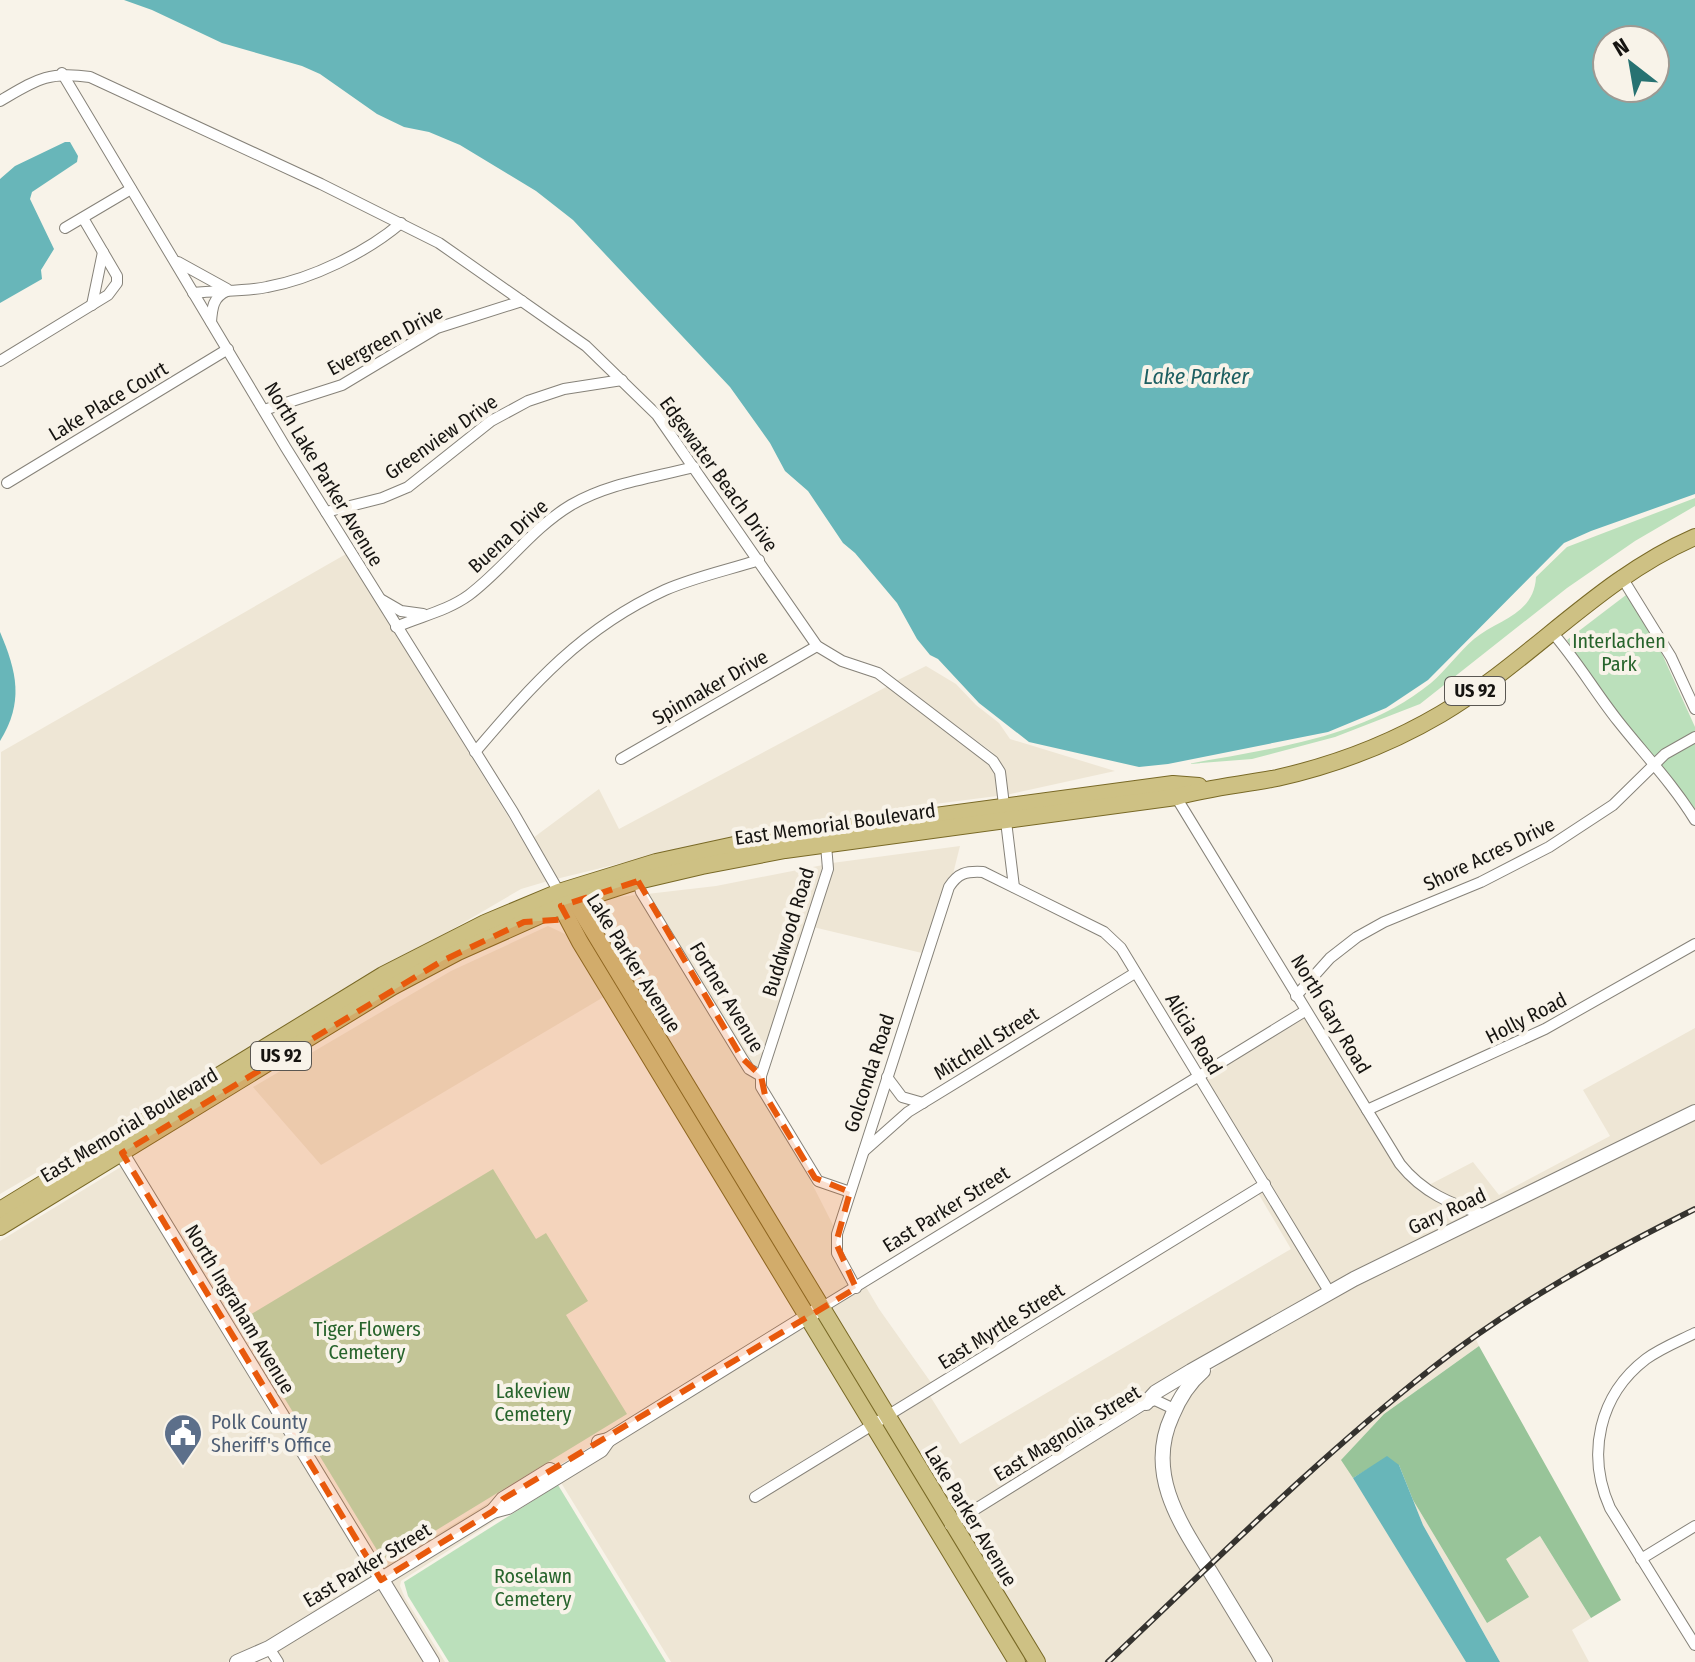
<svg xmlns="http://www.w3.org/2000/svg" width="1695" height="1662" viewBox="0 0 1695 1662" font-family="'Fira Sans Condensed',sans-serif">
<rect width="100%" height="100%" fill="#f8f3e9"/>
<!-- built -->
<g fill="#eee6d5">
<path d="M346,554l202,327 -27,8 -521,305 1,-442z"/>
<path d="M926,666l30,18 20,21 23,18 11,16 105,32 -109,24 -9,-37 -5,-6 -96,-71z"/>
<path d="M888,686l98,73 9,15 2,22 -210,27 -231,56 -23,-41 66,-49 20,40z"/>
<path d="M960,846l-7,28 -8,12 -23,67 -109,-26 19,-64z"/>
<path d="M823,865v2l-65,202 -6,-4 -105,-171 69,-8z"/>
<path d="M637,895l119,183 1,11 4,8 44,73 29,57 -1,27 17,31 -28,16 -237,-391 23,-12z"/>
<path d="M548,926l17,8 11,11 31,50 -286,170 -68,-78 198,-116z"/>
<path d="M1304,1017l101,161 14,13 29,17 24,8 -141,71 -126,-209z"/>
<path d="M1695,1028v78l-211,104 -33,-10 -24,-14 46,-24 26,33 111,-59 -27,-46z"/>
<path d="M1695,1117v91l-221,127 5,11 -95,68 -42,45 124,203h-196l-89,-145 -12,-34 1,-52 28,-50 27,-21 131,-76 132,-63z"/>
<path d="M124,1165l251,413 -114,69 -15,3 -19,12h-227v-421z"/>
<path d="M1263,1190l61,101 -184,110 -186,116 -60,-98 36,-23 30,48 331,-195 -33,-56z"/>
<path d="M866,1287l13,22 53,75 -43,27 -62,-101z"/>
<path d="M807,1324l60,100 -118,70 4,9 119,-71 140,230h-341l-111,-181 51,-36z"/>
<path d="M241,1334l137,225 13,3 107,-65 -8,10 -108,66 -144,-237z"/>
<path d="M1155,1405l13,6 -11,50 103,201h-218l-83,-137z"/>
<path d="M1413,1500l74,123 18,-64 35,-23 51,82 -19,12 17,32h-89l-77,-137z"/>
<path d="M507,1513l-106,68 -1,5 5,12 40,64h-8l-50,-80 106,-65z"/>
<path d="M380,1586l47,76h-144l-8,-12z"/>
</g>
<!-- green -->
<g fill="#bbe0bb">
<path d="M1695,498v8l-60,35 -68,47 -147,116 -85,33 -83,22 -64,5c84,-16 174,-25 243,-81 15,-13 28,-31 43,-44 24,-20 60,-24 62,-62l31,-30z"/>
<path d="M1626,595l23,30 46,102v89l-106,-139 -22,-37z"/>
<path d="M493,1169l43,70 10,-6 42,68 -22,14 61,99 -238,145 -9,-4 -142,-233z"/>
<path d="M558,1485l108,177h-217l-41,-66 -4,-14z"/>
</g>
<!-- forest -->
<path fill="#98c499" d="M1479,1346l142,254 -30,18 -51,-82 -34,23 23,38 -42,26 -74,-123 -14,-35 -31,4 -15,9 -12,-18 43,-46z"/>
<!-- water -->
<g fill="#68b6b9" fill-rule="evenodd">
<path d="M124,0h1571v494l-104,37 -27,12 -136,137 -42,28 -58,24 -160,32 -29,3 -110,-25 -50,-39 -41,-44 -8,-4 -13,-16 -20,-36 -42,-50 -12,-10 -35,-52 -23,-20 -15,-28 -40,-56 -157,-167 -37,-29 -76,-46 -31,-13 -25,-5 -27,-13 -57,-40 -18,-8 -80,-23 -70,-33zM1607,40h48v48h-48z"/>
<path d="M65,142h5l8,14 -1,6 -45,30 -2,7 24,50 -13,21 1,9 -42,24v-124l15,-13z"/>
<path d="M0,632c17,40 24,70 0,109z"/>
<path d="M1387,1456l12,9 24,60 77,137h-34l-113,-184z"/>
</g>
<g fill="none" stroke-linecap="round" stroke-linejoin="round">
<defs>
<g id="street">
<path d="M62,73l224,375 227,364 46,80"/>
<path d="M0,101c36,-21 47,-30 90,-24l231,107 118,59 147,103 71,69 160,231 25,15 36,12 115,88 7,11 14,115"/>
<path d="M65,228l66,-39"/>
<path d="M178,262l49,27"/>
<path d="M193,293c25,-3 50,-1 74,-6 45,-8 100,-35 134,-64"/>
<path d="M92,305l11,-53"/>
<path d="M211,322c1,-14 2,-25 16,-31"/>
<path d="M0,361l108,-66 9,-12v-7l-34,-58"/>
<path d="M264,410l78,-25 95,-57 85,-27"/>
<path d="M7,483l221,-134"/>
<path d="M326,512l56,-14 26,-11 83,-66 37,-20 36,-12 58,-9"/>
<path d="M1621,576l50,81 24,52"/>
<path d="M382,600l19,11 22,3"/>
<path d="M396,627c25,-11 51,-16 73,-32 37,-28 62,-66 102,-90 38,-22 81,-27 123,-38"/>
<path d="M1551,631c25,28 44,61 67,90 26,33 55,63 77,99"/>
<path d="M475,752c58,-68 107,-124 190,-162 30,-13 63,-20 94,-30"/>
<path d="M621,759l196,-113"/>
<path d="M1176,797l224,367c23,29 51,40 85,51"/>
<path d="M826,845l2,24 -67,207v11l57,94 32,11"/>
<path d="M638,881l3,11 101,166 7,11 12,7"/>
<path d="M1296,996l34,-38 27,-21 27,-15 97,-40 68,-35 64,-42 52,-51 30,-17"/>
<path d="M887,1077l15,20 21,6"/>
<path d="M1367,1110l178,-81 150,-85"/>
<path d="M864,1151l44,-39 227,-139"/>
<path d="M856,1288l-19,-35v-19l112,-347c9,-14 17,-16 34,-15l121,60 17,16 209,345"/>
<path d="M821,1308l484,-297"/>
<path d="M1695,1333c-16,8 -34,15 -49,26 -47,36 -60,95 -36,149l85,137"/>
<path d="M755,1497l510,-313"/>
<path d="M950,1525l196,-122 9,-3 19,9"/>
<path d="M1641,1559l54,-33"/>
<path d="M269,1648l9,14"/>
</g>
<g id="secondary">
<path d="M116,1144l316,518"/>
<path d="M1203,1371c-14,12 -24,28 -31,45 -27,58 9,109 39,157 18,30 36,59 54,89"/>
<path d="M1146,1403l10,-11 35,-21 163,-92 341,-167"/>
<path d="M599,1442l9,-2 213,-132"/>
<path d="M493,1511l10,-12 47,-29"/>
<path d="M237,1662l32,-14 224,-137 15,-4 93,-57 7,-10"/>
</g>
<g id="primary">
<path d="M567,897l8,4 6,10 456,751"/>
<path d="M560,898l1,8 19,36 437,720"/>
<path d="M0,1210l383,-235 102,-52 74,-31 97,-30 101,-22 416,-56 26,2"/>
<path d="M0,1227l392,-240 66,-35 103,-46 77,-25 64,-15 83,-16 391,-53c35,-10 66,-12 101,-19 58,-13 113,-34 164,-64 90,-53 157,-135 254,-177"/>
</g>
</defs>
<!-- street casing -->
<use href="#street" stroke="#868279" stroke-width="12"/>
<!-- secondary casing -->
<use href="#secondary" stroke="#868279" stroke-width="16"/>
<!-- primary casing -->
<use href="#primary" stroke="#796926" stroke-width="18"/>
<!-- street -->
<use href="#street" stroke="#fff" stroke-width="10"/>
<!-- secondary -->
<use href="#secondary" stroke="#fff" stroke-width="14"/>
<!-- primary -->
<use href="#primary" stroke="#cec184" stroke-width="16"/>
<defs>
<path id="rail" d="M1108,1662c106,-100 209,-203 323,-293 81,-64 172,-114 264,-160"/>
</defs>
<!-- rail casing -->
<use href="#rail" stroke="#35332f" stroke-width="6"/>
<!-- rail -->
<use href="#rail" stroke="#f8f3e9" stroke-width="3" stroke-dasharray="9" stroke-linecap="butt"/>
</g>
<!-- marked area -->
<path fill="#e8590c" fill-opacity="0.2" stroke="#e8590c" stroke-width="6" stroke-dasharray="16 10" stroke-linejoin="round" d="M638,881l104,177 19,18 4,19 50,83 35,14 -14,51 20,45 -353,211 -10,12 -112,69 -259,-427 320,-192 82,-39 44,-3 -7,-13z"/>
<!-- icons -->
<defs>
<symbol id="civic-pin" viewBox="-11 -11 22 30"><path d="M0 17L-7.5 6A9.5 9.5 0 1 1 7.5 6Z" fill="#5c6f8a" stroke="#f8f3e9"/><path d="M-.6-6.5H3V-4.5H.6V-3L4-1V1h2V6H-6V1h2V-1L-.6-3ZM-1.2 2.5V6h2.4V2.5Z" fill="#fff"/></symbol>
</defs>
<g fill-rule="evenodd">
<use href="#civic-pin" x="161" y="1411" width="44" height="60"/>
</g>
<g text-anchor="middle" stroke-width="8" stroke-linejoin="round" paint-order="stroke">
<!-- shield labels -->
<g fill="#f8f3e9" stroke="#5a5752" stroke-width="2">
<rect x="1445" y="677" width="60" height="28" rx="6"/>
<rect x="251" y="1042" width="60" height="28" rx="6"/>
</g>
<g font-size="18" font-weight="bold" fill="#161411">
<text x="1475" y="697">US 92</text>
<text x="281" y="1062">US 92</text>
</g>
<!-- street labels -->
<g font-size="20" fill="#161411" stroke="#f8f3e9">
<text transform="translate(385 340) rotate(-28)" y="7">Evergreen Drive</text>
<text transform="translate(108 401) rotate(-31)" y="7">Lake Place Court</text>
<text transform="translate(441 437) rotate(-35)" y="7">Greenview Drive</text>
<text transform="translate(324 474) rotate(59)" y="7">North Lake Parker Avenue</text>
<text transform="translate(719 474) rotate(54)" y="7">Edgewater Beach Drive</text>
<text transform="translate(508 536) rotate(-42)" y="7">Buena Drive</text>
<text transform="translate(710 687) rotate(-30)" y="7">Spinnaker Drive</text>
<text transform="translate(835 824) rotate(-8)" y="7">East Memorial Boulevard</text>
<text transform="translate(1489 854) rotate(-26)" y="7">Shore Acres Drive</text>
<text transform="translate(788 932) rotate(-73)" y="7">Buddwood Road</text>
<text transform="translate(634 963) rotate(58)" y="7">Lake Parker Avenue</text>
<text transform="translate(727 997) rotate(59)" y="7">Fortner Avenue</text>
<text transform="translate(1331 1014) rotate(59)" y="7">North Gary Road</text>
<text transform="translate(1526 1018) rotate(-27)" y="7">Holly Road</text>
<text transform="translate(1194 1034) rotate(59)" y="7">Alicia Road</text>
<text transform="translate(986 1043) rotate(-32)" y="7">Mitchell Street</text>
<text transform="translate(869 1073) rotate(-72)" y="7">Golconda Road</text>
<text transform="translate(129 1125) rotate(-31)" y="7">East Memorial Boulevard</text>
<text transform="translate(946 1209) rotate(-32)" y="7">East Parker Street</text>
<text transform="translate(1447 1211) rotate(-25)" y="7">Gary Road</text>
<text transform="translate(240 1309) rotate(59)" y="7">North Ingraham Avenue</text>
<text transform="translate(1001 1326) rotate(-32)" y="7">East Myrtle Street</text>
<text transform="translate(1067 1433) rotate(-31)" y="7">East Magnolia Street</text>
<text transform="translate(971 1516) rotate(59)" y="7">Lake Parker Avenue</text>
<text transform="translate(367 1565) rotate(-31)" y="7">East Parker Street</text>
</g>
<!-- park labels -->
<g font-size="20" fill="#27642c" stroke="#f8f3e9">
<text x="1619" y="648">Interlachen<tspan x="1619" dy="23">Park</tspan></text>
<text x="367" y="1336">Tiger Flowers<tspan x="367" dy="23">Cemetery</tspan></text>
<text x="533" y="1398">Lakeview<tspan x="533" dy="23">Cemetery</tspan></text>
<text x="533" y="1583">Roselawn<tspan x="533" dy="23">Cemetery</tspan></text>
</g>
<!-- service labels -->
<g font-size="20" fill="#4e5e75" stroke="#f8f3e9" text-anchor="start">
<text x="211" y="1429">Polk County<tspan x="211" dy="23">Sheriff's Office</tspan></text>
</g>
<!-- water labels -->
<g font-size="22" font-style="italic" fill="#1e5f62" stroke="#f8f3e9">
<text x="1196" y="384">Lake Parker</text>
</g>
</g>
<!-- north arrow -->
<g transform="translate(1631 64) rotate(329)"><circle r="38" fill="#f8f3e9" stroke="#9e9a93" stroke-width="2"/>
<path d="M0-6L14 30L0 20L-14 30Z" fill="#277272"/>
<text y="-12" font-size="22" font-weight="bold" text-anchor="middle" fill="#161411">N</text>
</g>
</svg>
